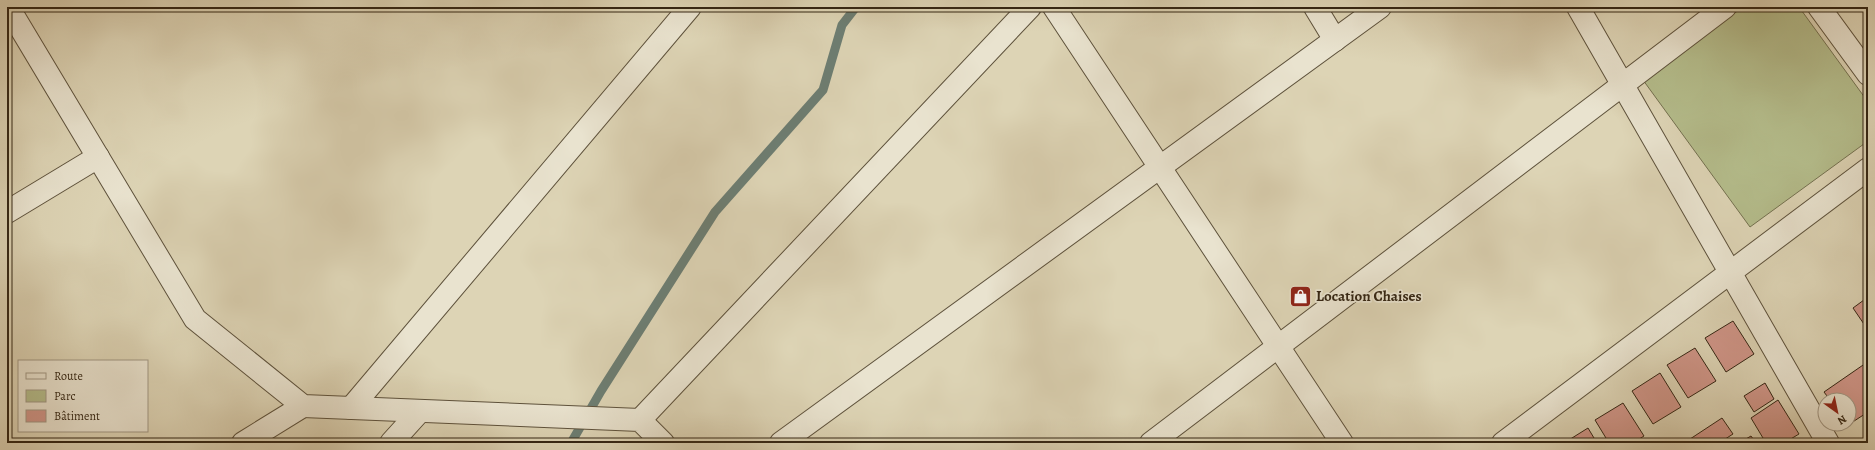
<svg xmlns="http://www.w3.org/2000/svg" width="1875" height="450" viewBox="0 0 1875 450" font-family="Alegreya,serif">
<rect width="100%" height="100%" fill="#ddd4b5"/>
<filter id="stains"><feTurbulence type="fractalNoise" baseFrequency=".005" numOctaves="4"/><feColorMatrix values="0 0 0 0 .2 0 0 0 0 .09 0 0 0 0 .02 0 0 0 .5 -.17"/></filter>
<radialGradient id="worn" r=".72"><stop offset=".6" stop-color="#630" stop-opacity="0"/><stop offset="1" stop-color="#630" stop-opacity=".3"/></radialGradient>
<!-- green -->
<path fill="#b4bc8b" stroke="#747150" d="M1743,7h56l69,95v39l-118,86 -107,-147z"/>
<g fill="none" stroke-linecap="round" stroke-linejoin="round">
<!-- stream -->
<path stroke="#6d7e73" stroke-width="9" d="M571,443l30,-52 114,-179 108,-122 19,-65 14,-18"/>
</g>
<!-- building -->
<g fill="#d09689" stroke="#342614">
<path d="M1868,297v33l-15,-22z"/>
<path d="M1733,321l21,33 -28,18 -21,-34z"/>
<path d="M1695,348l21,33 -28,17 -21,-33z"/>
<path d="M1866,363l2,2v47l-20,13 1,-25h-19l-6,-8z"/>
<path d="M1660,373l21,34 -28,17 -21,-33z"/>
<path d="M1765,383l9,16 -20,13 -10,-16z"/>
<path d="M1778,400l21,34 -15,9h-18l-15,-25z"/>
<path d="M1623,403l21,33 -11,7h-24l-14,-23z"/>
<path d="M1722,418l11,16 -14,9h-30l-2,-2z"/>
<path d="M1588,428l9,15h-33z"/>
<path d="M1751,436l5,7h-17z"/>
</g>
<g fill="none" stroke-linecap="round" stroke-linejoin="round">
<defs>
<g id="minor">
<path d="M8,7l187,312 108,87 337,14 23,23"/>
<path d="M1054,7l288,436"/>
<path d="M1315,7l20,33"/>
<path d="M1578,7l250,436"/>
<path d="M1819,7l49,67"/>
<path d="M7,212l91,-55"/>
<path d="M351,408l339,-401"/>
<path d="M640,420l390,-413"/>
<path d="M243,443l60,-37"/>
<path d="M391,443l29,-32"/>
<path d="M781,443l599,-436"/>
<path d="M1151,443l574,-436"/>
<path d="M1503,443l365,-274"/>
</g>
</defs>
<!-- minor casing -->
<use href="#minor" stroke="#5e523c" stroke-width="24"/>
<!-- minor -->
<use href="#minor" stroke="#e9e3cf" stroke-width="22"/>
</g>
<!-- icons -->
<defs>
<symbol id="shop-square" viewBox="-11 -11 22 22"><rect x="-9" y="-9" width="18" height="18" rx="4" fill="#8f2418" stroke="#e9e3cf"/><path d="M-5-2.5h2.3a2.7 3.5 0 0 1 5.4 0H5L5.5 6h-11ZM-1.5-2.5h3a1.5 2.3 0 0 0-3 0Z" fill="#fff"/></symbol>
</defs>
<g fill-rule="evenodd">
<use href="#shop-square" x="1288" y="284" width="25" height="25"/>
</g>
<g text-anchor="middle" stroke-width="3.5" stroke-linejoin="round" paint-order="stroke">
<!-- poi labels -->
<g font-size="15" font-weight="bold" fill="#342614" stroke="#e9e3cf" text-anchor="start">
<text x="1316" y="301">Location Chaises</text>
</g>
</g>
<!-- margin -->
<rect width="1875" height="450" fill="none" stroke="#ddd4b5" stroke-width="24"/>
<rect x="8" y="8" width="1859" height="434" fill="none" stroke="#342614" stroke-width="2"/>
<rect x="12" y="12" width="1851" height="426" fill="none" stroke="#342614"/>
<!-- legend -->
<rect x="18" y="360" width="130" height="72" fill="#e9e3cf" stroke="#a19784"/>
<rect x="26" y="373" width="20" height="6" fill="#e9e3cf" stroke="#a19784"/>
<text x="54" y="380" font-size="12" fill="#342614">Route</text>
<rect x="26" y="390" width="20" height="12" fill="#b4bc8b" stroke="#a19784"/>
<text x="54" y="400" font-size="12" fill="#342614">Parc</text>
<rect x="26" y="410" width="20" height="12" fill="#d09689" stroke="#a19784"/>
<text x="54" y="420" font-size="12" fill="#342614">Bâtiment</text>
<!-- north arrow -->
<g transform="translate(1837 412) rotate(147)"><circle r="19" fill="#e9e3cf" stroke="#a19784"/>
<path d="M0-3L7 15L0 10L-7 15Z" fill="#8f2418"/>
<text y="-6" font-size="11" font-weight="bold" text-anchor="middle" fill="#342614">N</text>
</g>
<rect width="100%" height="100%" filter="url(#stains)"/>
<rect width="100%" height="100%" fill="url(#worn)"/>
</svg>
